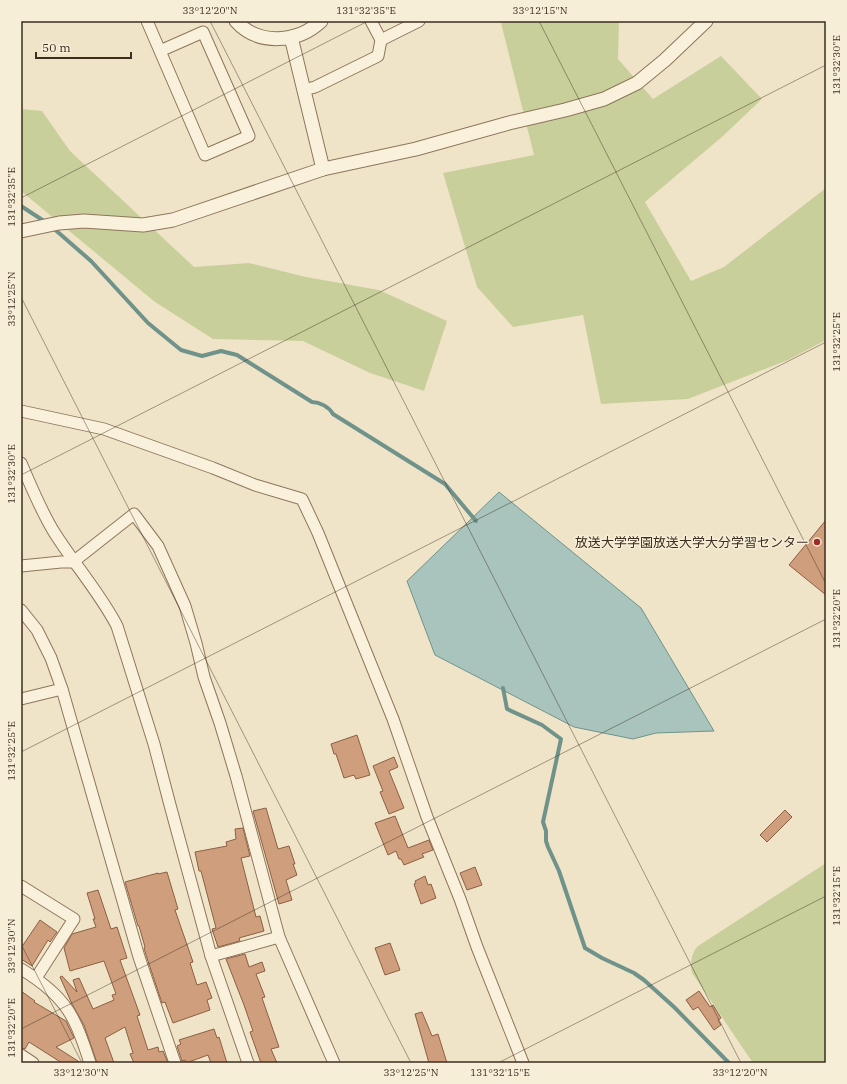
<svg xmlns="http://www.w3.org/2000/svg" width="847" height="1084" viewBox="0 0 847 1084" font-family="'IBM Plex Serif','Noto Sans JP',serif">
<rect width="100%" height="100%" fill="#f0e4c8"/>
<!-- green -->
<g fill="#c9cf9b">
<path d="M507,21h112l-1,38 35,40 68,-43 41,43 -39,37 -78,66 46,79 33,-14 102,-79v152l-38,20 -100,39 -87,5 -18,-89 -70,12 -36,-40 -34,-114 91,-18 -33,-132z"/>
<path d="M21,109l21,2 28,40 124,116 55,-4 57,14 73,13 68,31 -23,70 -54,-18 -67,-32 -90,-2 -58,-37 -134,-111z"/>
<path d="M826,863v200h-73l-61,-90c-2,-9 -1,-20 6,-27z"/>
</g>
<!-- water -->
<path fill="#a9c4bc" stroke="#6f938a" d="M499,492l142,116 73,123 -58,2 -23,6 -59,-12 -139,-72 -28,-74z"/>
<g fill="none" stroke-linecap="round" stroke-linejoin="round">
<!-- stream -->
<g stroke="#6f938a" stroke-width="4">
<path d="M21,206l26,17"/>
<path d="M52,227l39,34 57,62 33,27 21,6 19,-5 16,4 75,47c8,0 17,5 21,12l112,70 31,37"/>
<path d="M503,688l4,21 35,16 19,14 -18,83 3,9v10l2,6 11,24 26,77 17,10 32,15 10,7 30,27 55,56"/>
</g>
</g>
<!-- building -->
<g fill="#cf9f7d" stroke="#8d5f41">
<path d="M826,520v75l-37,-30z"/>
<path d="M357,735l13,40 -14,4 -2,-4 -10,3 -8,-24h-2l-3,-10z"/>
<path d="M394,757l4,10 -9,4 15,37 -15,6 -9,-22 3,-1 -10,-25z"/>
<path d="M266,808l12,41 11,-3 6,18h-2l4,11 -11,5 6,20 -13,4 -26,-93z"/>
<path d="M785,810l7,7 -25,25 -7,-7z"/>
<path d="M395,816l13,32 21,-8 4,10 -11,4 2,3 -20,8 -3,-6h-2l-3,-8 -8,4 -13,-32z"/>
<path d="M243,828l7,28 -9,2 15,59 4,-1 4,15 -25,7 1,3 -22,6 -6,-18 4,-1 -15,-57h-2l-4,-19 32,-6 -1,-4 10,-3 -1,-10z"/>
<path d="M475,867l7,18 -15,5 -7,-17z"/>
<path d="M167,872l11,37 -3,1 18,52 -3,1 7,22 9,-3 6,16 -5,2 3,10 -37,13 -8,-21 -3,1 -16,-48 -2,-7 1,-1 -6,-21h-1l-13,-44 33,-9v1z"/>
<path d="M425,876l3,9 3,-1 5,14 -15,6 -7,-20 2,-1 -1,-2z"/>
<path d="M98,890l13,39 6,-2 10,31 -7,2 20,55 -3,1 11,34 10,-3 1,5 4,-1 5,12h-34l-4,-9 3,-1 -8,-26 -20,11 9,25h-17l-13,-38 -12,-21 -12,-27 2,-1 15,16 -4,-12 6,-2 14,31 21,-9 -2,-5 4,-1 -12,-33 -34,10 -6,-23 8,-14 24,-7 -3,-8h2l-8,-26z"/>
<path d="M40,920l17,12 -7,10 -2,-2 -16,26 -11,-7v-11z"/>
<path d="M390,943l10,27 -15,5 -10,-27z"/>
<path d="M245,954l4,13 13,-5 3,9 -9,3 9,23 -3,1 17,49 -8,2 6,14h-16l-11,-31 3,-1 -9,-26 -18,-46z"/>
<path d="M21,991l14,10 -1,1 32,19 8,17 -18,9 25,16h-19l-33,-21 -4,7 -4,-1z"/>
<path d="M699,991l11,16 3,-2 8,13 -3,2 3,5 -7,5 -16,-23 -5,3 -7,-10z"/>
<path d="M422,1012l10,24 6,-2 9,29h-18l-14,-49z"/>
<path d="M214,1029l3,9 2,-1 8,26h-16l-3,-8 -22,8 -1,-3 -3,1 -5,-15 4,-2 -2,-4z"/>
</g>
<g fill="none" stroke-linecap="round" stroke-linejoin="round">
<defs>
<g id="minor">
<path d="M147,21l58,134 44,-19 -46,-104 -43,19"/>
<path d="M381,40l38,-19"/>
<path d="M304,90l11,-3 63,-31 3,-16 -10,-19"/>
<path d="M21,411l83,18 109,39 42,17 47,14 16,34 75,186 34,98 33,82 17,48 46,116"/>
<path d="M21,463c10,23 20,48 33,69 20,32 46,61 63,94l37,118 16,61 41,151 37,107"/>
<path d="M21,566l40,-4h12l61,-48 24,32 27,60 11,37 8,34 16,46 16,53 43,161 55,126"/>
<path d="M21,610l16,20 14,28 11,31 77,268 36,106"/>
<path d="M21,699l41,-10"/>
<path d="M21,886l53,33 -38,59"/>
<path d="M211,956l68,-19"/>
<path d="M21,969c20,12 40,27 51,48 8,14 13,31 18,46"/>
<path d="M21,1055l12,8"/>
</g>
<g id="tertiary">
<path d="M236,21c22,25 62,22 85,0"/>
<path d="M291,37l32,132"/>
<path d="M21,231l38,-8 25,-2 59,4 30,-5 150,-51 93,-20 93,-26 56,-13 39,-11 33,-16 28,-23 41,-39"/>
</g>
</defs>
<!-- minor casing -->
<use href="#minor" stroke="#8d765c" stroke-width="13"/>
<!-- tertiary casing -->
<use href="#tertiary" stroke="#8d765c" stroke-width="15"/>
<!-- minor -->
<use href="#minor" stroke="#faf1dc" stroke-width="11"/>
<!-- tertiary -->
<use href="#tertiary" stroke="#faf1dc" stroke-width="13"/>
</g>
<!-- ticks -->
<path fill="none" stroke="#3d2e20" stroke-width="1" stroke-opacity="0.45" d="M210,21l531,1042M539,21l287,563M21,198l347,-177M21,297l390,766M21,475l805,-410M21,752l805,-410M21,944l61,119M21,1029l805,-410M498,1063l328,-167"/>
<!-- markers -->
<circle fill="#9e2a2b" stroke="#f7eed8" stroke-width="1.5" cx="817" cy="542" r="4"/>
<g text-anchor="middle" stroke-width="3" stroke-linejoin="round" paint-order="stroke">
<!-- poi labels -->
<g font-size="13" fill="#3d2e20" stroke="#f7eed8" text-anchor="end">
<text x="809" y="547">放送大学学園放送大学大分学習センター</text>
</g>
</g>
<!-- border -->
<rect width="847" height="1084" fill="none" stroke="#f7eed8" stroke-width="44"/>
<!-- scale -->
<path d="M36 52v6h95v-6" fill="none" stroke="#3d2e20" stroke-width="2"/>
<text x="42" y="52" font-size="12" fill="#3d2e20" stroke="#f7eed8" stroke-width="3" paint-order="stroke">50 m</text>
<rect x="22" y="22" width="803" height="1040" fill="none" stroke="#3d2e20" stroke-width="1.5"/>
<g font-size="10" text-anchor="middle" fill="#3d2e20">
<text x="210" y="14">33°12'20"N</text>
<text x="366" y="14">131°32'35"E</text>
<text x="540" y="14">33°12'15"N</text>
<text transform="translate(836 65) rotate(-90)" y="4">131°32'30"E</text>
<text transform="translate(11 197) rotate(-90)" y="4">131°32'35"E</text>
<text transform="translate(11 299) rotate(-90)" y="4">33°12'25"N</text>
<text transform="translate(836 342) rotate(-90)" y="4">131°32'25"E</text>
<text transform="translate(11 474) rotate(-90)" y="4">131°32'30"E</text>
<text transform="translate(836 619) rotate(-90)" y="4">131°32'20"E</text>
<text transform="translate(11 751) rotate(-90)" y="4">131°32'25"E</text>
<text transform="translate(836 896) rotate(-90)" y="4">131°32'15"E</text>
<text transform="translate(11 946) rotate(-90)" y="4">33°12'30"N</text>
<text transform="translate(11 1028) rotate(-90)" y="4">131°32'20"E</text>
<text x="81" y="1076">33°12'30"N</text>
<text x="411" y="1076">33°12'25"N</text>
<text x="500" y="1076">131°32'15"E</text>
<text x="740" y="1076">33°12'20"N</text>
</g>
</svg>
